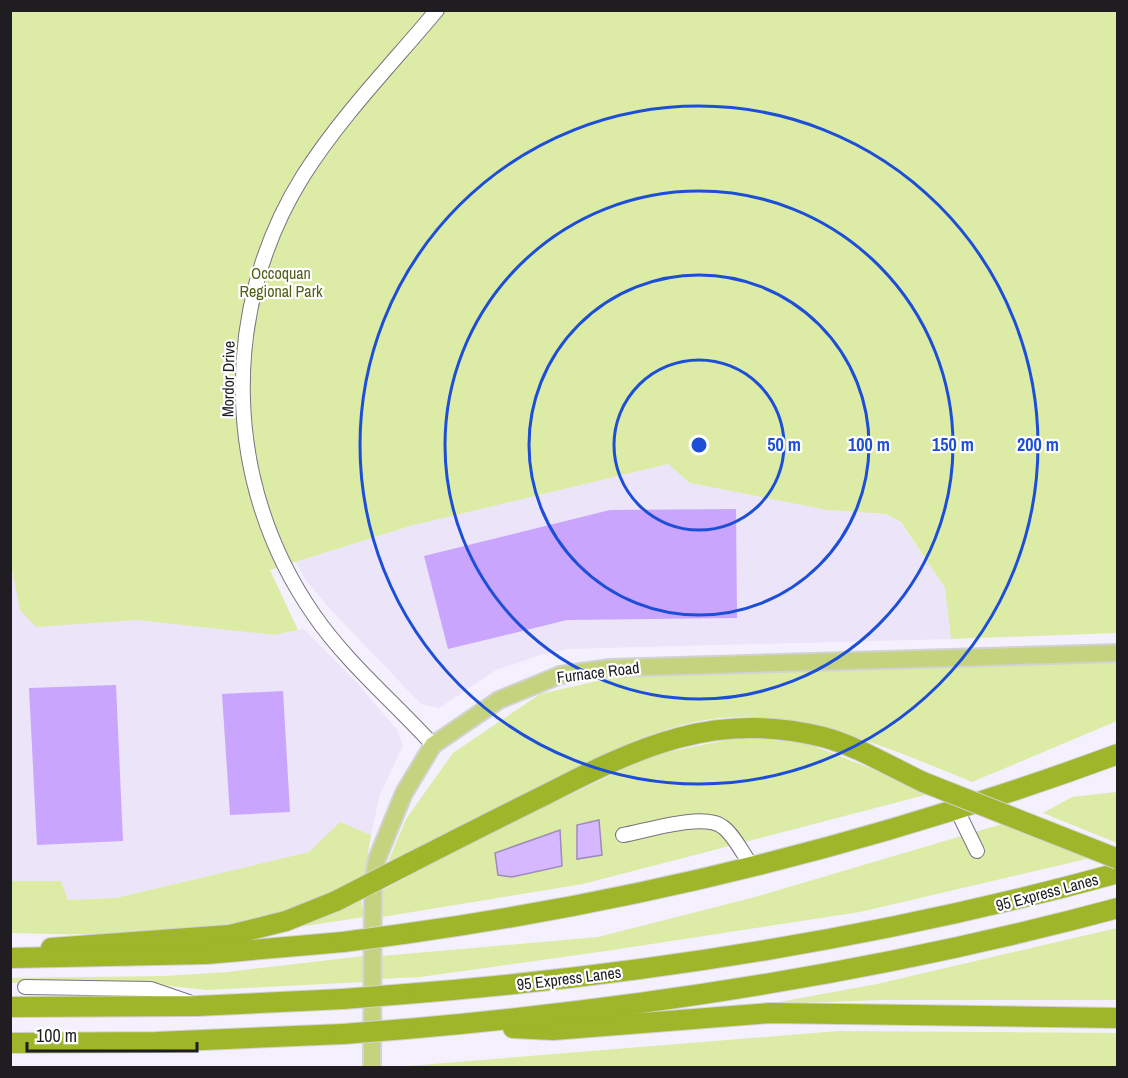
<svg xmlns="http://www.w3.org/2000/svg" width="1128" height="1078" viewBox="0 0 1128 1078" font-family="'Archivo Narrow',sans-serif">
<rect width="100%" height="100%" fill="#f5f0fe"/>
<!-- built -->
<g fill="#ece4f9">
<path d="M668,464l22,19 137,27 65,5 8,7 45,66 6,51 -384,10 -27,6 -44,15 -57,38 -18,-4 -92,-96 -24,-29 -9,-17 114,-36z"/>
<path d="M10,559l10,51 70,12 46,-2 138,15 30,-6 55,56 39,46 5,15 -23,48 -9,41 -31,-13 -31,30 -193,46 -48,2 -7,-19h-50z"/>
</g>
<!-- green -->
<g fill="#dceba6">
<path d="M10,11h1107v622l-166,6 -6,-51 -44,-66 -15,-8 -59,-4 -137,-27 -22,-19 -258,62 -140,44 28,60 -24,5 -138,-15 -100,7 -16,-17 -10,-51z"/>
<path d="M1117,656v65l-145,61c-69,-28 -142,-61 -217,-65 -80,-4 -147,36 -217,70 -50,25 -100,50 -150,75l18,-43 47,-66 87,-59 84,-19 378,-9z"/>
<path d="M742,737l64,6 127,50 -350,91 -201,33 -1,-26 94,-51 178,-85z"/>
<path d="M1117,792v51l-74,-30 29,-16z"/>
<path d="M340,822l31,13 -7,41c-22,11 -43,24 -66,32 -83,31 -200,27 -287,25v-52h50l7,19 48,-2 193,-46z"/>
<path d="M1002,824l97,32 -239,56 -254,39 -186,26 -41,2 2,-23 217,-19 157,-40z"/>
<path d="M361,898l3,19 -65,10z"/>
<path d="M1117,928v72h-236l-113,4 109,-20z"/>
<path d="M364,956l1,26 -158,8 -69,-7h-127l-1,-5 154,-2 63,-4z"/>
<path d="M838,1031l279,2v34h-722z"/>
</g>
<!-- water -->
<g fill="#d5b8ff" stroke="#9e8abd" stroke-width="1.5">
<path d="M599,820l3,35 -25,4v-34z"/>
<path d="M560,830l2,36 -50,11 -14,-2 -3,-22z"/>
</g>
<!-- building -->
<g fill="#caa5fd">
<path d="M736,509l1,109 -170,2 -119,29 -24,-93 186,-46z"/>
<path d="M116,685l7,156 -86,4 -8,-157z"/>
<path d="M283,691l7,121 -60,3 -8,-121z"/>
</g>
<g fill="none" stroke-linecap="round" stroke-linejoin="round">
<defs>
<g id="minor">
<path d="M433,745c-39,-43 -86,-82 -119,-130 -91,-130 -95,-305 -11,-439 38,-60 89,-112 134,-166"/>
<path d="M957,810l20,41"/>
<path d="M623,835c23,-4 81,-23 100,-8 12,9 21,29 30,41"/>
<path d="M25,987l126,2 38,13"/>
</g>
<path id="major" d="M372,1068l1,-186 4,-23 27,-66 29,-48 66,-45 61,-25 50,-7 508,-15"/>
<g id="highway">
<path d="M410,863c45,-23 90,-46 135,-68 93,-48 170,-85 278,-58 34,9 68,30 100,45"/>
<path d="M403,934c245,-34 482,-94 715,-180"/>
<path d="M51,948l179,-13 56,-14 50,-20"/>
<path d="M10,958l196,-4 137,-12"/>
<path d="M405,994c241,-19 480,-57 713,-121"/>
<path d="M10,1007l187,-1 146,-7"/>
<path d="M513,1028l40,2 217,-17 348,5"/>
<path d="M406,1029c240,-21 479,-58 712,-121"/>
<path d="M10,1043l146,-1 187,-8"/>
</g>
</defs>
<!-- minor casing -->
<use href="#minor" stroke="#787380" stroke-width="16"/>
<!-- major casing -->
<use href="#major" stroke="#d2d2d3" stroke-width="20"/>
<!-- highway casing -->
<use href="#highway" stroke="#d2d2d3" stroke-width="22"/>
<!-- minor -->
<use href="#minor" stroke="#fff" stroke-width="14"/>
<!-- major -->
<use href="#major" stroke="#c5d37f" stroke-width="16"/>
<!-- highway -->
<use href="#highway" stroke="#9fb52a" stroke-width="20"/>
<defs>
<g id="highway-bridge">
<path d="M923,782l195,77"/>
<path d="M336,901l74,-38"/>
<path d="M343,942l60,-8"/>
<path d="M343,999l62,-5"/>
<path d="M343,1034l63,-5"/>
</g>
</defs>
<!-- highway-bridge casing -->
<use href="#highway-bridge" stroke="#d2d2d3" stroke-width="22" stroke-linecap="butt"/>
<!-- highway-bridge -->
<use href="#highway-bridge" stroke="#9fb52a" stroke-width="20"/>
</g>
<!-- distance rings -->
<g fill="none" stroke="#1d4ed8" stroke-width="3">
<circle cx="699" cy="445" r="85"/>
<circle cx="699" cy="445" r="170"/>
<circle cx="699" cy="445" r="254"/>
<circle cx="699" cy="445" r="339"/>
</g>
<g text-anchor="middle" stroke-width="4.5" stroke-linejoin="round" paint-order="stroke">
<!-- park labels -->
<g font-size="16" fill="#535e17" stroke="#fff">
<text x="281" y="279">Occoquan<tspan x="281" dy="18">Regional Park</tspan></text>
</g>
<!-- street labels -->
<g font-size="16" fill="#1f1d22" stroke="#fff">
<text transform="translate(228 379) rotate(-89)" y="6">Mordor Drive</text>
<text transform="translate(598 672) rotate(-7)" y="6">Furnace Road</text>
<text transform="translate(1047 892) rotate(-15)" y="6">95 Express Lanes</text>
<text transform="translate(569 978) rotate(-7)" y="6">95 Express Lanes</text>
</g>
</g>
<circle cx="699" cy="445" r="9" fill="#1d4ed8" stroke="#fff" stroke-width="3"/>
<g font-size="18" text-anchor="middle" font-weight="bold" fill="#1d4ed8" stroke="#fff" stroke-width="4.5" stroke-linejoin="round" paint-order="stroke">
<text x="784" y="451">50 m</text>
<text x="869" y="451">100 m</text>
<text x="953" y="451">150 m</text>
<text x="1038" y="451">200 m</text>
</g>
<!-- border -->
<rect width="1128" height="1078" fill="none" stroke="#1f1d22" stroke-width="24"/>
<!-- scale -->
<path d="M27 1042v9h170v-9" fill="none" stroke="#1f1d22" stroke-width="3"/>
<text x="36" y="1042" font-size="18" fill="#1f1d22" stroke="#ffffff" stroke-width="4.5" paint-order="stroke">100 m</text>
</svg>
